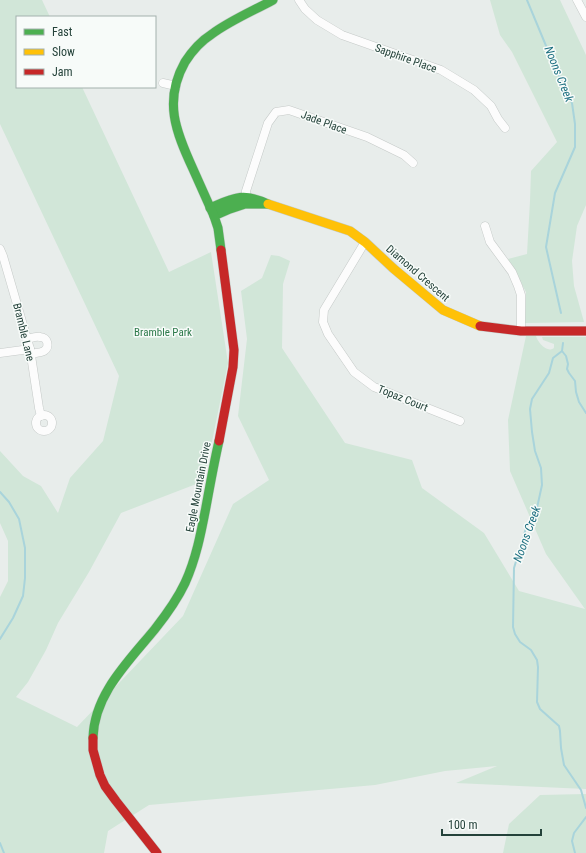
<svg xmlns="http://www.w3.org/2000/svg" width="586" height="853" viewBox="0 0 586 853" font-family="'Roboto Condensed',sans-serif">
<rect width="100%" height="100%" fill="#e8edeb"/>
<!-- green -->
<g fill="#d1e6d8">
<path d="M0,0h42l8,17h-33v70h65l87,185 42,-20 17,111 -24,118 -83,32 -32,59 -31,51 -12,27 -18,32 -12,15 61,30 106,-111 50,-112 36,-24 -31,-64 9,-77 -6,-48 21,-13 9,-23 8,1 11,5 -7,23 -1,64 63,95 67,17 10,28 62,45 35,58 66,18 -39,-55 -36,-83 -2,-51 18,-84h10c1,5 10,16 16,13 1,0 2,-1 2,-2v-3l-11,-4 -1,-3h44v452l-130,-6 41,-17 -52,5 -70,14 -226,20 -41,26 -4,22h-104v-256l8,-16v-40l-8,-18v-72l23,25 18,10 17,27 12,-35 33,-37 16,-65 -119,-252z"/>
<path d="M490,0h70l26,55v150l-9,21 -5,35 2,25 10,36 -59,1 1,-31 -18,-33 19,-5 3,-53 1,-30 26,-29 -45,-90 -12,-17z"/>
<path d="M586,794v59h-83l6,-29 31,-29z"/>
</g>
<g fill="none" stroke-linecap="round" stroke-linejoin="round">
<!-- stream -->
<g stroke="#a9d4db" stroke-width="2">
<path d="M527,0l27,65 18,38 3,21v23l-20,46 -9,54 15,66"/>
<path d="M563,343l-1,8 -9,7 -4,15 -17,26 -2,10 2,23 3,19 6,17 1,17 -7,32 -9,11 -12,40 -1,59 2,7 5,8 11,8 6,10 1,7 -1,35 3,7 19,17 1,5 1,17 3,17 17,25 5,18"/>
<path d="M562,351l4,5 2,8 -1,5 2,4 6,8 1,11 3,10 7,11"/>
<path d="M0,492l9,10 10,17 6,29v30l-2,18 -10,22 -13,21"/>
<path d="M0,843l4,10"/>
<path d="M575,853l-3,-12 2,-8 12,-16"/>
</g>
<defs>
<g id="street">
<path d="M299,0l6,9 12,11 25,15 99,35 33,20 17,16 7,13 7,9"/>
<path d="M577,0l9,17"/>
<path d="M163,83l13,3"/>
<path d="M246,201v-10l22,-68 8,-11 13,-2 78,27 37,18 9,8"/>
<path d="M485,226l5,16 22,30 6,14 3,9v36"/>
<path d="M365,242l-41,68 -1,12 5,12 26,38 20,15 86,34"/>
<path d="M0,249l3,7 27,93 9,59 2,8"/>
<path d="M27,339c4,-1 9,-3 13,-2 8,0 10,10 4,14 -4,2 -10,2 -14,3"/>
<path d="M0,353l30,-4"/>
<circle cx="44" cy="423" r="8"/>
</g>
<g id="fast">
<path d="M210,208c23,-10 33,-16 58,-4h-23l-15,5 -16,7"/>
<path d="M221,250l-3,-22 -4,-12c-7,-16 -14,-31 -21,-47 -17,-37 -30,-68 -8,-107 7,-11 16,-21 27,-28 19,-14 41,-23 61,-34"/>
<path d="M93,738c1,-44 36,-77 62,-109 11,-14 22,-29 30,-46 11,-24 16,-50 21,-76 4,-22 8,-44 13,-66"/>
</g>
<path id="slow" d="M268,204l82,27 15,11 29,27 49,41 37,16"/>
<g id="jam">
<path d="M480,326l41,5h65"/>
<path d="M219,441l14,-74 1,-17 -13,-100"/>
<path d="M93,738v12l7,25 5,11 11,15 41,52"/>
</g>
</defs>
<!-- street casing -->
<use href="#street" stroke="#c5cac8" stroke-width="9"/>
<!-- fast casing -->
<use href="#fast" stroke="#c3cbc8" stroke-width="10"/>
<!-- slow casing -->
<use href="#slow" stroke="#c3cbc8" stroke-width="10"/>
<!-- jam casing -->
<use href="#jam" stroke="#c3cbc8" stroke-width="10"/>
<!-- street -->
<use href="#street" stroke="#fcfcfc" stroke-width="8"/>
<!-- fast -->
<use href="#fast" stroke="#4caf50" stroke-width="9"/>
<!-- slow -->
<use href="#slow" stroke="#ffc107" stroke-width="9"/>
<!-- jam -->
<use href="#jam" stroke="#c62828" stroke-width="9"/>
</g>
<g text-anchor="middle" stroke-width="3" stroke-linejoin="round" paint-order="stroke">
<!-- street labels -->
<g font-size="11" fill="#24423a" stroke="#f7fbf9">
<text transform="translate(406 58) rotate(20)" y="4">Sapphire Place</text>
<text transform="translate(324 122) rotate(20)" y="4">Jade Place</text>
<text transform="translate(418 273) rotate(41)" y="4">Diamond Crescent</text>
<text transform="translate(24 332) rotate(76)" y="4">Bramble Lane</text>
<text transform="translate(403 398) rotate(22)" y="4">Topaz Court</text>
<text transform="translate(198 487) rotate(-79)" y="4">Eagle Mountain Drive</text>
</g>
<!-- park labels -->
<g font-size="11" fill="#2d7a4b" stroke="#f7fbf9">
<text x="163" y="336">Bramble Park</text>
</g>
<!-- water labels -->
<g font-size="12" font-style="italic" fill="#1c6f80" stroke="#f7fbf9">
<text transform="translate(559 74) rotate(68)" y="4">Noons Creek</text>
<text transform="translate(527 534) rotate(-70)" y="4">Noons Creek</text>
</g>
</g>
<!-- legend -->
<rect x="16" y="16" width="140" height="72" fill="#f7fbf9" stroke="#a3b1ad"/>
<rect x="24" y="29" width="20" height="6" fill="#4caf50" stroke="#a3b1ad"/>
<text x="52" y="36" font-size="12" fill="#24423a">Fast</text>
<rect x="24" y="49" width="20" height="6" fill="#ffc107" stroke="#a3b1ad"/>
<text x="52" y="56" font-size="12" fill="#24423a">Slow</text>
<rect x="24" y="69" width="20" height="6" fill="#c62828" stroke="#a3b1ad"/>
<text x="52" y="76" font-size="12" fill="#24423a">Jam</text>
<!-- scale -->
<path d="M442 829v6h99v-6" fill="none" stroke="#24423a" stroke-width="2"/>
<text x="448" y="829" font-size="12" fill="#24423a" stroke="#f7fbf9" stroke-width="3" paint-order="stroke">100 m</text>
</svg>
